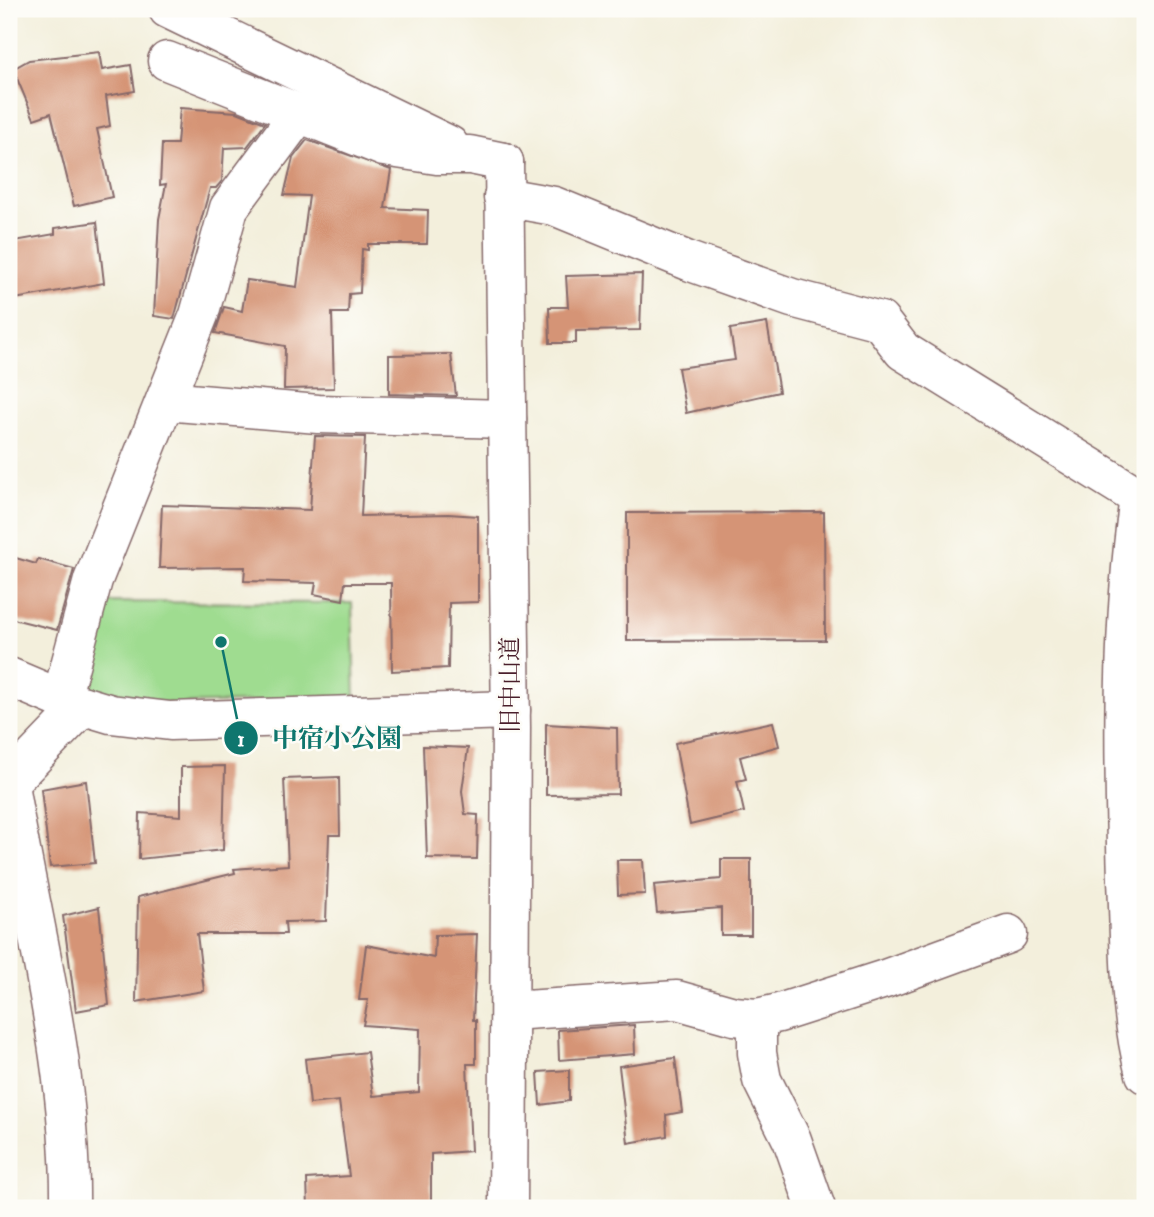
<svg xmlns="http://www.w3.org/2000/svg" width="1154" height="1217" viewBox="0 0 1154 1217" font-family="'IM FELL Double Pica','Noto Serif JP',serif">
<rect width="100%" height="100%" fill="#fdfcf7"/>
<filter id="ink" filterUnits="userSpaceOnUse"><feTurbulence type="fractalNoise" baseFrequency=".0143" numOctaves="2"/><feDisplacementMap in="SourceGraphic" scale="14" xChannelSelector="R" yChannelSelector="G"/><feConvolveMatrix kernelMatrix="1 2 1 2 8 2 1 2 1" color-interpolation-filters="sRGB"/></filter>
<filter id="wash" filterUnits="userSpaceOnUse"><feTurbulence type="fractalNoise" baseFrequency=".00686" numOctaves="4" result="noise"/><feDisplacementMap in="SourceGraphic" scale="28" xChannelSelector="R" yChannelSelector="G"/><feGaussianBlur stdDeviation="1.57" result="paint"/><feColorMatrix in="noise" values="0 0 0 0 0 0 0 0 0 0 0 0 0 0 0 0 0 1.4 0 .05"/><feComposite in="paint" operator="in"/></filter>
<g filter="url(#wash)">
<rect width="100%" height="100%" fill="#f3efdc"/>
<!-- green -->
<path fill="#9fdc90" stroke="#747e5e" stroke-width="2" d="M99,602l253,1 3,96 -177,5 -91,-8 -10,-16z"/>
<g id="blocks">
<!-- building -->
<g fill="#d59476">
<path d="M99,52l3,18 29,-5 4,26 -29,5 4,30 -13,3 15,68 -38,9 -23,-93 -17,6 -21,-50 16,-9z"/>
<path d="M180,108l57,4 28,11 -18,24 -23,1 -2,33 -6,7h-6l-36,131 -20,-3 5,-97 7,-35 -6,1 2,-41h15z"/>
<path d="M307,140l84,30 -6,38 43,2 -1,34h-59v6l-6,-1 -2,44 -11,1 -1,19h-16l2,75 -50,1 1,-43 -70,-13 9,-26 18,4 5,-31 50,7 12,-91 -25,-1 9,-37z"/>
<path d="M97,222l7,61 -95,17v-58l46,-8v-6z"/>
<path d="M642,274l-2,56 -64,1v12h-26l-1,-36h19l-2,-31z"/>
<path d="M767,323l12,69 -93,21 -8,-45 57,-8 -5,-31z"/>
<path d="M451,354l5,42 -67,-2v-39z"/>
<path d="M315,436l50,1 -4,79 87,-2 30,2v86l-29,1 -1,65 -56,3 -1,-88h-46l-2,17 -29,-6 2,-11 -72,-2 1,-14 -86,1 3,-63 148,5z"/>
<path d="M824,512l1,128 -198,1v-128z"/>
<path d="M9,556l27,8 2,-5 36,10 -17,61 -48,-12z"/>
<path d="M773,722l6,24 -39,11 6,22 -9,2 7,31 -54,13 -15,-82z"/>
<path d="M546,724l71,4 1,66 -72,1z"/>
<path d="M423,746l45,2 -6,43 3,23 13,1 -1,44 -50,-1z"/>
<path d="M225,766l-2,84 -84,9 1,-46 41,3v-49z"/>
<path d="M339,777l1,58h-11l-3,86 -41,1 1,12h-89l7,57 -68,11 2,-105 97,-24 -1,-4 54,-4 -4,-86z"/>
<path d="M86,781l9,82 -45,4 -9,-78z"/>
<path d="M721,859h30v76h-30v-27l-64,5 -3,-28 67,-6z"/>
<path d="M617,860h26l2,34 -27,1z"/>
<path d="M99,907l10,98 -33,6 -13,-95z"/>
<path d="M477,934l-4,86h3v44h-9l4,87 -40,3v48l-44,4v2h-79l-1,-29 42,-3 -10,-75 -29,3 -5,-45 62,-7 6,44 46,-4 1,-63 -57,-4 5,-25h-9l7,-55 68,13 1,-23z"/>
<path d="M634,1025l1,29 -76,6 -1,-30z"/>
<path d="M675,1058l7,54 -16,3 1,21 -39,7 -9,-77z"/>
<path d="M569,1070v31l-29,4 -2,-33z"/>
</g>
</g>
</g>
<g filter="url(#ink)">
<use href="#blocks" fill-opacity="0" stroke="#856869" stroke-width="2"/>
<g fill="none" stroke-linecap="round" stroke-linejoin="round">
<defs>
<g id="minor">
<path d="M168,9l281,136"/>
<path d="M167,61l217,86 53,8h33l34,7"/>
<path d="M503,197l51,9 137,56 101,36 88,23 23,30 242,150"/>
<path d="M165,401l153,13 189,5"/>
<path d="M1139,498c-18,125 -16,255 -12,381 3,66 1,131 18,195"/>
<path d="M9,677l52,22 50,15 59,7 341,-11"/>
<path d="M61,699l32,-119 106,-265 30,-107 69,-93"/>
<path d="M9,783l74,-77"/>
<path d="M9,784c23,141 63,280 61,424"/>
<path d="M510,1011l167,-11 57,16 23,2 22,-5 106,-34 123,-45"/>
<path d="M757,1018v35l5,27 30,60 24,68"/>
</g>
<path id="major" d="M504,162l7,566 -3,480"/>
</defs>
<!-- minor casing -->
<use href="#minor" stroke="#856869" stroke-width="41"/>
<!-- major casing -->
<use href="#major" stroke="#856869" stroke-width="41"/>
<!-- minor -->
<use href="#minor" stroke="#fff" stroke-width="38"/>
<!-- major -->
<use href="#major" stroke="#fff" stroke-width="38"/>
</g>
</g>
<g text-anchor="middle" stroke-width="5" stroke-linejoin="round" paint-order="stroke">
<!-- street labels -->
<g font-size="24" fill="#4a1f2b" stroke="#fdfcf7">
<text transform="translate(510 685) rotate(-90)" y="8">旧中山道</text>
</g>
</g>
<!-- callouts -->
<path fill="none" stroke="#0f766e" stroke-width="2.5" d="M221 642L241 738"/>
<g fill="#0f766e" stroke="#fdfcf7" stroke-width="2.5">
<circle cx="221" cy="642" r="7"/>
<circle cx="241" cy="738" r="18"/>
</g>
<g font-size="21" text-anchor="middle" font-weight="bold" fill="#fff">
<text x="241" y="746">1</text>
</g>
<g font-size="26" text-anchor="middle" font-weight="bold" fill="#0f766e" stroke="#fdfcf7" stroke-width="5" stroke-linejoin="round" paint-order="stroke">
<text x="337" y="747">中宿小公園</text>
</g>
<!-- margin -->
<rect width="1154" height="1217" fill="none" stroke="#fdfcf7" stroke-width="35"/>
</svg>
